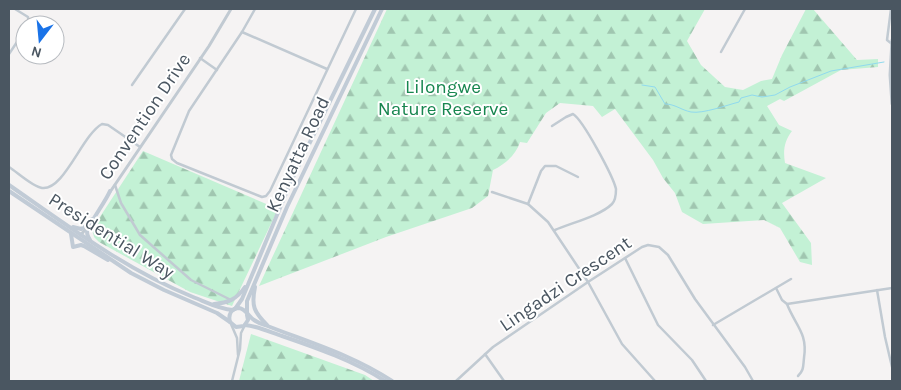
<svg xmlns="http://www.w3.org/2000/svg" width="901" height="390" viewBox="0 0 901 390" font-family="Karla,sans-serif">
<defs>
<pattern id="forest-firs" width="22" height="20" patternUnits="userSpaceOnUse" patternTransform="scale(1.25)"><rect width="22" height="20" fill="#c3f1d5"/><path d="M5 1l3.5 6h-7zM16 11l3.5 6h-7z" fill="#a0c6b0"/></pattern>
</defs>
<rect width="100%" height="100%" fill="#f5f3f3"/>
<!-- forest -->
<g fill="url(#forest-firs)">
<path d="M387,9h318l-18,32 14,24 24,22 18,3 18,-9 11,-2 10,-24 24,-46h7l44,51 21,-1v8l-37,3 -57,31 -4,-2 -13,7 12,19 13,6c-8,10 -9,20 -7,32l41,15 -44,25 29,40 1,22 -12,-3 -20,-34 -16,-8 -61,4 -21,-12 -7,-19 -12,-15 -10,-18 -38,-51 -13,8 -9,-11 -33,-3 -14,10 -19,30 -7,-1c-4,13 -15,22 -27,28l-5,26 -16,12 -86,29 -127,49z"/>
<path d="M143,151l135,58 -46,97 -42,-14 -91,-50 -5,-5 -2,-8z"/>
<path d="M251,334l114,41 9,6h-135z"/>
</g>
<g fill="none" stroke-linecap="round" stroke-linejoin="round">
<!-- stream -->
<path stroke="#90daee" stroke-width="1" d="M642,85l13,2 10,17c10,0 16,6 26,8 12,2 36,-7 48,-10l2,-4 11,-3 10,2 13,-2 15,-8 41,-16 53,-9"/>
<!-- minor -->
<g stroke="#c1cad2" stroke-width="2.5">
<path d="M15,9l13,8 1,8"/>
<path d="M255,9l-13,23 -53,79 -18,44 1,4 5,4 85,34 4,-1 4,-5 86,-182"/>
<path d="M891,9l-4,31 5,4"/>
<path d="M242,32l85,37"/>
<path d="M721,52l24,-43"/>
<path d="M9,54l16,-24"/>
<path d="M200,58l17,12"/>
<path d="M132,85l53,-76"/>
<path d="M552,126l14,-9 7,-3c10,6 40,62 43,75 0,5 0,11 -4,15 -12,12 -41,19 -57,26"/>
<path d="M9,167c8,5 24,20 33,21 22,3 40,-53 60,-64l6,1 32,22"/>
<path d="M115,185l6,18 19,32 9,8 42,37 40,20"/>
<path d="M492,192l36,12 20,18 40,60 34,62 33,37"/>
<path d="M528,204l13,-33 4,-5h11l22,11"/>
<path d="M625,258l33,67 34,35 14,21"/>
<path d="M776,288l6,12 5,4 105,-16"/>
<path d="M877,290l8,47 7,30"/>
<path d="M787,304c8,21 21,29 17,54 -1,9 0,12 -6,18"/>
<path d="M231,324l6,14 1,17"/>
<path d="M713,325l78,-46"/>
<path d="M485,354l19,27"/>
<path d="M232,381l8,-32 1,-16 3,-6"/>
<path d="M456,381l37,-34 95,-65 54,-35 6,-2 11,2 9,8 27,44 50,68 8,14"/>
</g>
<!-- tertiary -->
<g stroke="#c1cad2" stroke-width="3">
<path d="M892,40l-2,35 2,29"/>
<path d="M110,192l99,-146 22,-37"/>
<path d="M81,235l8,-11"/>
</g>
<!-- secondary -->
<g stroke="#c1cbd6" stroke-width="4">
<path d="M9,185c59,41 117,85 184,112 13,5 26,12 40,13"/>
<path d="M9,191l122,82 33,17 53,23 13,9"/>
<path d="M73,227l8,2 11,-10"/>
<path d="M71,234l2,13 8,-2 3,1 24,14"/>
<path d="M90,240c-2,-4 -3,-4 -3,-8 1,-7 19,-31 23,-41"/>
<path d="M255,287c-4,19 -1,25 12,38"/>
<path d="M214,304c14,-1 23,-5 31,-17"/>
<path d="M235,309l7,-10 50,-120 83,-170"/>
<path d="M247,313v-12l40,-94 95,-198"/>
<path d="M247,315l1,5 -4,6 -8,1 -6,-5c-2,-7 1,-14 9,-14 7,1 10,9 15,12 3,2 7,4 11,5 43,17 88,30 127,56"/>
<path d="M245,325c12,1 25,7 37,11 35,12 72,25 103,45"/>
</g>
</g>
<g text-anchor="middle" stroke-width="4" stroke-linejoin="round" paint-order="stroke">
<!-- park labels -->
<g font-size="19" fill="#17864f" stroke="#fff">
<text x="443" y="93">Lilongwe<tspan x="443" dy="22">Nature Reserve</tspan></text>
</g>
<!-- street labels -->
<g font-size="19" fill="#4a5661" stroke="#fff">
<text transform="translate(144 116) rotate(-56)" y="7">Convention Drive</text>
<text transform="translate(297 154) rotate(-65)" y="7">Kenyatta Road</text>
<text transform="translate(112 235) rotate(32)" y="7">Presidential Way</text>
<text transform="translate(565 283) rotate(-34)" y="7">Lingadzi Crescent</text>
</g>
</g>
<!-- border -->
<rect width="901" height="390" fill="none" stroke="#4a5661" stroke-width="20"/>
<!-- north arrow -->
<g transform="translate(40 40) rotate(196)"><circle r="24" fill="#ffffff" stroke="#b7bbc0"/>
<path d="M0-4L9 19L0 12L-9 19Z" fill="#1a73e8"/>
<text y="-8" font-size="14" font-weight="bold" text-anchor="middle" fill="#4a5661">N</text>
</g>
</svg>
